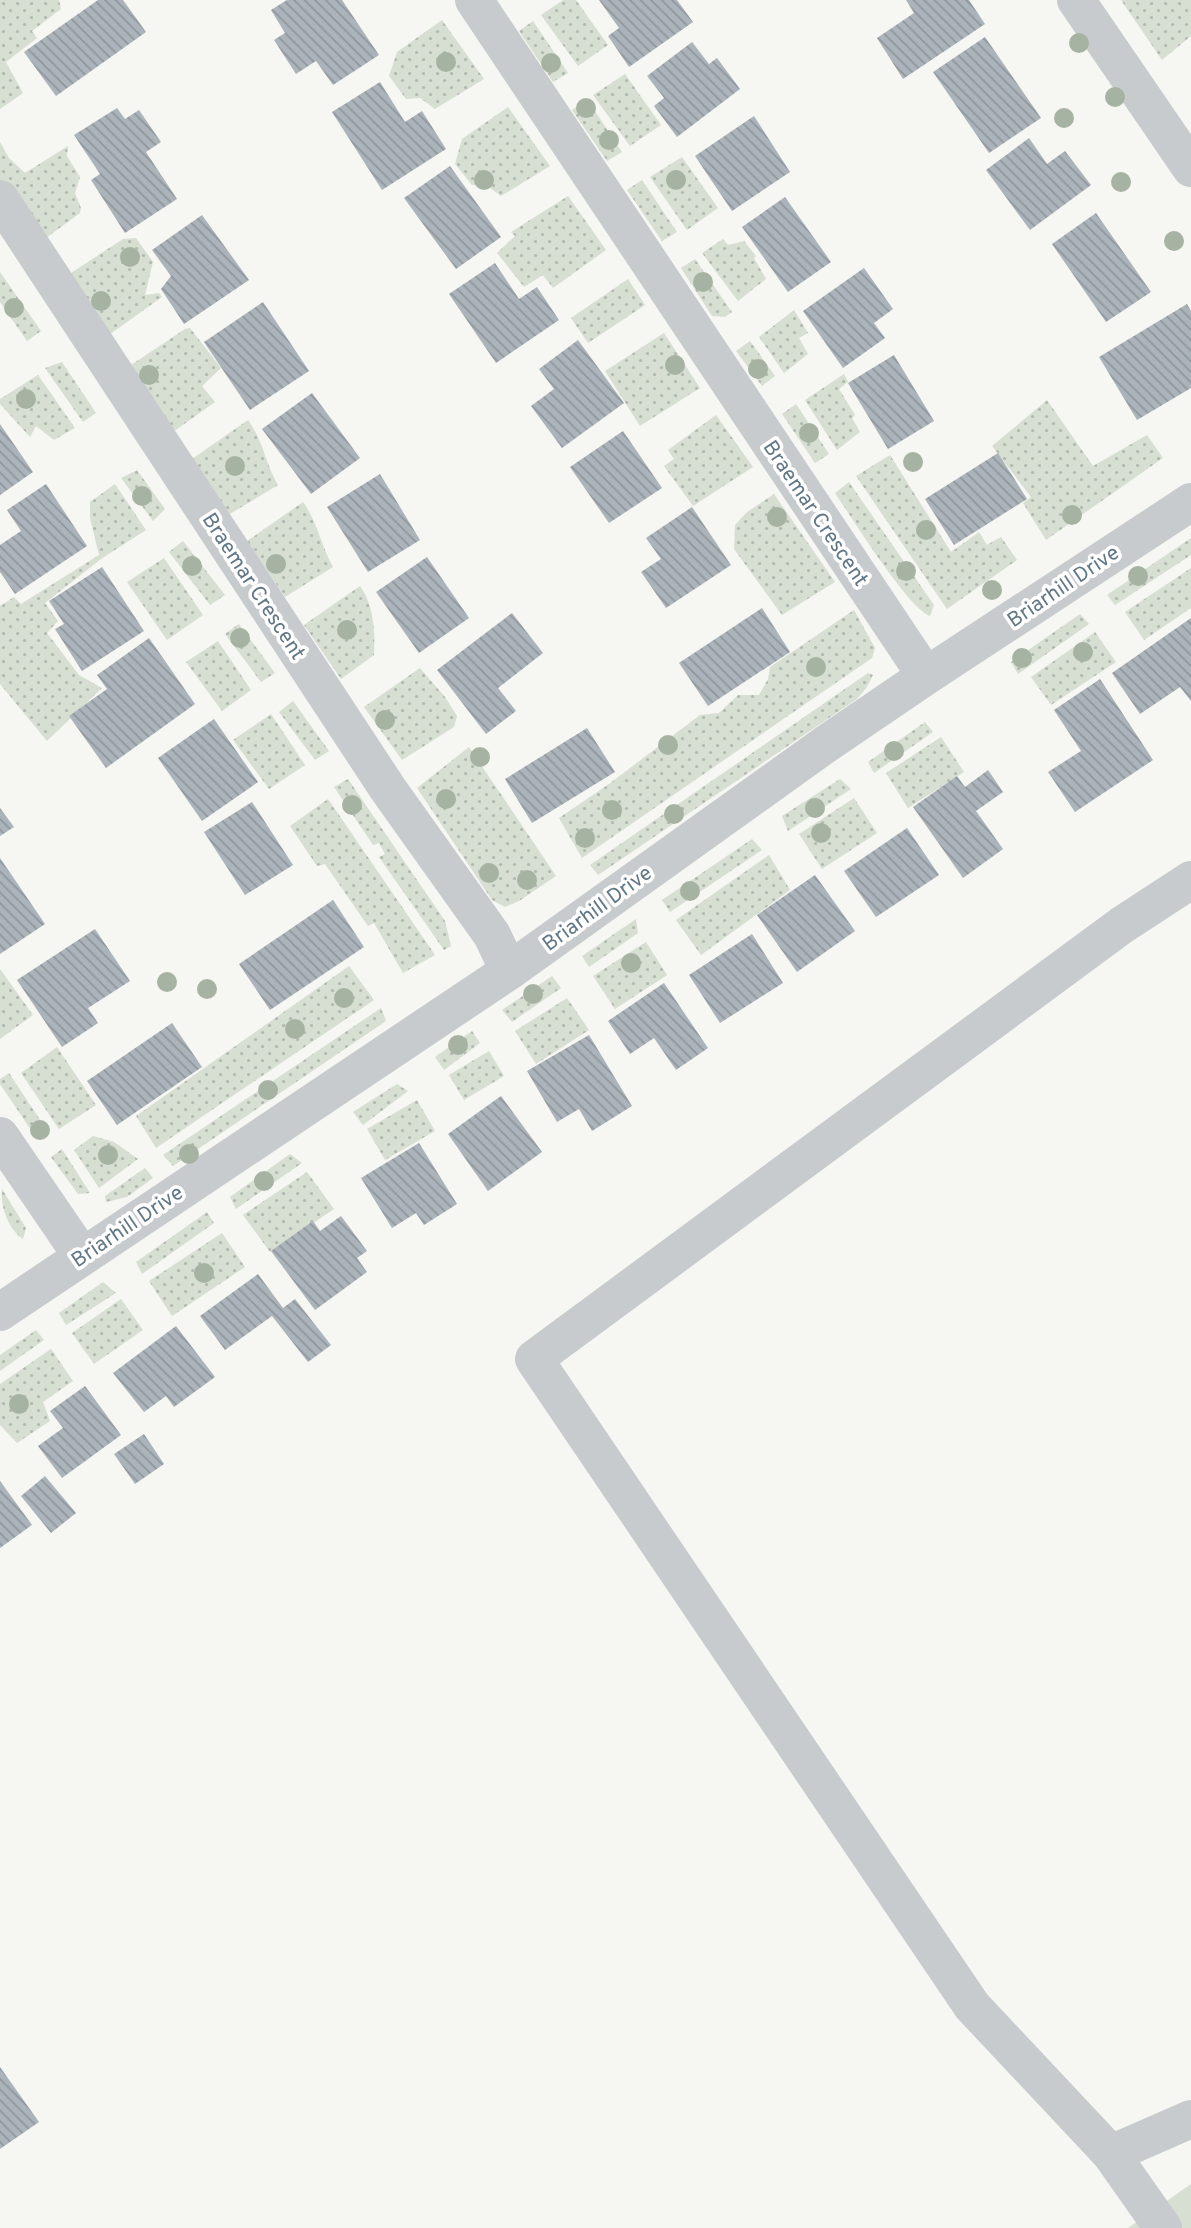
<svg xmlns="http://www.w3.org/2000/svg" width="1191" height="2228" viewBox="0 0 1191 2228" font-family="Overpass,sans-serif">
<defs>
<pattern id="grass-dots" width="8" height="8" patternUnits="userSpaceOnUse" patternTransform="scale(1.75)"><rect width="8" height="8" fill="#d7ded2"/><path d="M2 2h.1M6 6h.1" fill="none" stroke="#b2b9b0" stroke-width="1.8" stroke-linecap="round"/></pattern>
<pattern id="building-back-hatch" width="6" height="6" patternUnits="userSpaceOnUse" patternTransform="scale(1.75)"><rect width="6" height="6" fill="#abb4ba"/><path d="M-1 5l2 2M0 0l6 6M5-1l2 2" fill="none" stroke="#8f979d"/></pattern>
</defs>
<rect width="100%" height="100%" fill="#f6f6f2"/>
<!-- grass -->
<g fill="url(#grass-dots)">
<path d="M0,0h59l2,9 -29,22 5,7 -31,24 17,31 -23,16z"/>
<path d="M563,0h13l32,45 -30,21 -37,-51z"/>
<path d="M1121,0h70v36l-29,24z"/>
<path d="M442,20l42,59 -49,30 -15,-11 -14,1 -17,-23 8,-24z"/>
<path d="M533,21l35,52 -15,9 -34,-51z"/>
<path d="M625,74l36,51 -31,21 -37,-51z"/>
<path d="M587,99l35,53 -15,9 -35,-51z"/>
<path d="M508,107l42,59 -49,30 -15,-11h-14l-17,-21 7,-25z"/>
<path d="M0,142l9,16 16,15 43,-27 -1,10 13,21 -5,16 6,15 -1,5 -38,28 -42,-61z"/>
<path d="M682,157l36,51 -31,22 -37,-53z"/>
<path d="M642,180l35,52 -15,9 -35,-51z"/>
<path d="M568,196l38,54 -53,38 -10,-13 -19,12 -27,-34 18,-17 -4,-4z"/>
<path d="M136,238l17,24 -8,33 14,-2 3,4 -56,40 -41,-60 58,-38z"/>
<path d="M723,239l5,6 16,-4 12,15 -2,2 12,21 -28,22 -36,-48z"/>
<path d="M695,259l37,53 -7,5 -13,-1 -31,-48z"/>
<path d="M0,272l41,59 -14,10 -27,-39z"/>
<path d="M628,279l17,26 -57,38 -17,-25z"/>
<path d="M794,310l14,23 -9,5 9,16 -24,19 -25,-36z"/>
<path d="M190,328l31,40 -19,18 13,16 -42,30 -45,-65 57,-38z"/>
<path d="M664,333l36,55 -60,38 -35,-55z"/>
<path d="M750,341l25,35 -13,10 -26,-35z"/>
<path d="M62,362l34,51 -13,9 -38,-54z"/>
<path d="M844,374l4,8 -9,7 16,26 -3,3 8,14 -23,18 -32,-50z"/>
<path d="M38,375l37,53 -21,12 -18,-14 -6,11 -30,-33v-5z"/>
<path d="M1047,400l46,66 54,-31 16,23 -117,82 -23,-37 8,-6 -39,-51z"/>
<path d="M796,404l33,50 -14,9 -33,-49z"/>
<path d="M716,415l37,52 -60,39 -29,-40 10,-7 -6,-9z"/>
<path d="M248,420c15,20 17,43 30,65l-48,29 -38,-55z"/>
<path d="M890,455l61,97 28,-20 8,13 14,-8 16,23 -70,49 -91,-133z"/>
<path d="M137,470l28,39 -12,12 -32,-43z"/>
<path d="M849,482l85,123 -4,11c-22,-8 -78,-98 -95,-123z"/>
<path d="M115,484l31,46 -45,29 -56,44 13,18 -11,12 32,42 23,13 -55,53 -47,-57v-78l14,-9 7,7 78,-49 -9,-37v-16z"/>
<path d="M774,494l61,88 -53,33 -48,-66 1,-24 12,-13z"/>
<path d="M303,502c15,21 18,44 30,65l-48,30 -38,-56z"/>
<path d="M1191,538v17l-76,50 -8,-10z"/>
<path d="M183,541l42,54 -15,10 -41,-53z"/>
<path d="M164,558l39,57 -36,25 -40,-58z"/>
<path d="M1191,568v40l-47,32 -19,-28z"/>
<path d="M360,586c14,20 15,45 14,69l-33,24 -37,-54z"/>
<path d="M854,610l21,38 -3,10 -290,200 -23,-40 50,-34 91,-69 19,-2 19,-18h21l9,-16 2,-12z"/>
<path d="M1080,614l9,10 -71,50 -7,-12z"/>
<path d="M239,624l36,49 -14,9 -36,-48z"/>
<path d="M1095,632l21,30 -65,43 -20,-28z"/>
<path d="M218,641l33,49 -29,21 -36,-49z"/>
<path d="M420,668l25,29 12,19 -3,11 -52,33 -38,-53z"/>
<path d="M868,673l5,2 -6,12 -10,12 -259,176 -8,-10z"/>
<path d="M293,701l36,50 -14,9 -36,-48z"/>
<path d="M271,714l34,51 -36,24 -36,-49z"/>
<path d="M925,722l8,10 -59,41 -6,-11z"/>
<path d="M941,737l23,35 -56,36 -22,-35z"/>
<path d="M469,747l87,129 -37,25 -14,6 -13,-7 -75,-112z"/>
<path d="M348,779l97,142 6,25 -7,4 -65,-93 6,-3 -6,-11 -6,2 -39,-58z"/>
<path d="M840,779l11,10 -63,42 -6,-15z"/>
<path d="M854,798l23,35 -55,36 -23,-35z"/>
<path d="M328,799l107,156 -32,18 -29,-50 -6,3 -43,-62 -8,2 -27,-40z"/>
<path d="M752,839l10,11 -92,62 -8,-12z"/>
<path d="M769,855l21,35 -89,65 -25,-35z"/>
<path d="M636,919l2,14 -49,34 -7,-11z"/>
<path d="M646,942l21,33 -52,34 -22,-33z"/>
<path d="M349,966l25,34 -218,148 -20,-32z"/>
<path d="M0,969l33,46 -33,24z"/>
<path d="M552,976l9,12 -49,34 -10,-12z"/>
<path d="M567,998l22,32 -53,34 -21,-33z"/>
<path d="M381,1008l5,13 -213,145 -10,-11z"/>
<path d="M472,1031l8,12 -36,27 -9,-13z"/>
<path d="M57,1047l39,58 -37,24 -38,-56z"/>
<path d="M489,1051l15,25 -40,24 -15,-25z"/>
<path d="M9,1073l39,59 -11,7 -37,-55v-5z"/>
<path d="M397,1084l11,7 -45,34 -10,-13z"/>
<path d="M417,1100l18,31 -50,29 -18,-31z"/>
<path d="M93,1136l21,6 24,17 -39,29 -25,-38z"/>
<path d="M62,1149l28,44 -12,1 -27,-37z"/>
<path d="M290,1154l12,9 -66,46 -6,-12z"/>
<path d="M145,1168l8,10 -26,19 -21,5 -1,-6z"/>
<path d="M307,1172l27,37 -64,43 -27,-37z"/>
<path d="M2,1189l24,39 -3,11c-15,-10 -23,-33 -21,-50z"/>
<path d="M207,1212l7,11 -72,51 -6,-12z"/>
<path d="M222,1233l23,34 -73,49 -23,-35z"/>
<path d="M103,1282l13,11 -50,32 -7,-12z"/>
<path d="M121,1299l22,31 -49,34 -22,-31z"/>
<path d="M36,1330l8,10 -44,31v-16z"/>
<path d="M51,1349l22,32 -30,21 7,19 -33,22 -17,-18v-41z"/>
</g>
<!-- park -->
<path fill="#d7ded2" d="M1191,2184v44h-63z"/>
<!-- building -->
<g fill="url(#building-back-hatch)">
<path d="M98,0h25l23,32 -90,64 -32,-44z"/>
<path d="M287,0h55l37,55 -46,30 -17,-24 -20,13 -22,-34 11,-7 -14,-23z"/>
<path d="M599,0h78l16,22 -64,45 -21,-31 11,-8z"/>
<path d="M906,0h63l16,24 -82,55 -26,-41 37,-25z"/>
<path d="M985,37l56,81 -52,35 -56,-81z"/>
<path d="M692,42l17,22 8,-6 23,31 -63,48 -23,-31 10,-8 -17,-22z"/>
<path d="M380,82l25,40 17,-11 24,38 -64,41 -50,-78z"/>
<path d="M117,108l8,11 14,-9 22,32 -15,10 31,47 -52,34 -34,-53 9,-6 -26,-39z"/>
<path d="M754,116l36,56 -58,39 -37,-55z"/>
<path d="M1029,138l18,26 18,-13 26,34 -61,45 -44,-60z"/>
<path d="M450,166l51,71 -45,32 -52,-71z"/>
<path d="M785,197l46,65 -43,30 -46,-65z"/>
<path d="M1096,213l55,79 -45,30 -54,-78z"/>
<path d="M202,215l47,65 -65,44 -23,-35 10,-13 -19,-26z"/>
<path d="M495,263l24,36 18,-12 22,33 -63,43 -47,-69z"/>
<path d="M864,268l29,41 -19,14 11,15 -42,30 -40,-57z"/>
<path d="M263,302l46,69 -59,39 -46,-68z"/>
<path d="M1187,304l4,7v77l-54,32 -38,-63z"/>
<path d="M578,340l46,63 -62,45 -31,-42 23,-17 -15,-20z"/>
<path d="M894,355l40,66 -46,28 -40,-66z"/>
<path d="M312,393l48,65 -49,36 -49,-65z"/>
<path d="M0,424l33,48 -33,23z"/>
<path d="M623,431l39,57 -53,35 -39,-56z"/>
<path d="M998,453l29,46 -73,46 -29,-46z"/>
<path d="M380,474l40,66 -52,32 -41,-65z"/>
<path d="M46,484l41,62 -72,48 -15,-22v-27l21,-14 -14,-21z"/>
<path d="M692,507l39,58 -65,43 -25,-36 20,-13 -15,-21z"/>
<path d="M427,557l42,61 -50,35 -43,-61z"/>
<path d="M102,567l42,64 -62,40 -27,-42 9,-5 -15,-23z"/>
<path d="M762,608l28,44 -82,54 -29,-43z"/>
<path d="M512,613l31,40 -45,35 18,23 -30,23 -49,-64z"/>
<path d="M1191,618v83l-11,-14 -40,27 -28,-41z"/>
<path d="M149,638l46,66 -89,64 -37,-52 38,-27 -10,-14z"/>
<path d="M1100,679l53,81 -78,52 -27,-40 33,-21 -27,-41z"/>
<path d="M214,719l44,63 -56,39 -44,-63z"/>
<path d="M587,728l28,44 -83,51 -27,-44z"/>
<path d="M988,770l15,22 -27,19 27,38 -40,29 -50,-71 44,-31 8,11z"/>
<path d="M252,802l41,63 -48,30 -41,-63z"/>
<path d="M0,808l14,19 -14,9z"/>
<path d="M907,828l32,47 -63,42 -32,-46z"/>
<path d="M0,858l45,66 -45,30z"/>
<path d="M815,875l40,56 -58,41 -40,-57z"/>
<path d="M333,900l31,47 -94,63 -31,-46z"/>
<path d="M95,929l35,52 -42,27 10,15 -36,24 -45,-67z"/>
<path d="M752,934l31,49 -63,40 -31,-48z"/>
<path d="M664,983l44,65 -32,22 -22,-32 -24,16 -22,-33z"/>
<path d="M172,1023l30,44 -85,58 -30,-44z"/>
<path d="M589,1035l43,71 -40,25 -13,-22 -22,13 -30,-51z"/>
<path d="M501,1096l41,56 -54,39 -40,-57z"/>
<path d="M419,1143l38,61 -33,21 -8,-12 -24,15 -31,-50z"/>
<path d="M341,1216l26,35 -10,7 10,14 -52,38 -44,-59 42,-30 7,10z"/>
<path d="M258,1274l25,34 12,-9 36,46 -23,17 -36,-46 -47,34 -25,-34z"/>
<path d="M176,1326l39,51 -41,30 -8,-11 -22,16 -31,-39z"/>
<path d="M85,1386l36,49 -59,43 -24,-32 25,-18 -13,-17z"/>
<path d="M144,1434l20,30 -29,20 -21,-30z"/>
<path d="M45,1476l31,37 -25,20 -30,-37z"/>
<path d="M0,1481l32,44 -32,23z"/>
<path d="M0,2067l39,55 -39,27z"/>
</g>
<g fill="none" stroke-linecap="round" stroke-linejoin="round">
<!-- minor -->
<g stroke="#c8cbce" stroke-width="38">
<path d="M474,0l452,676"/>
<path d="M1076,0l115,168"/>
<path d="M0,199l388,590 104,146 17,36"/>
<path d="M0,1136l82,120"/>
<path d="M0,1312l509,-341 317,-227 100,-68 265,-174"/>
<path d="M1111,2154l80,-35"/>
<path d="M1163,2228l-52,-74 -139,-148 -438,-647 588,-434 69,-45"/>
</g>
</g>
<!-- trees -->
<g fill="#a7b3a2">
<circle cx="1079" cy="43" r="10"/>
<circle cx="446" cy="62" r="10"/>
<circle cx="551" cy="63" r="10"/>
<circle cx="1115" cy="97" r="10"/>
<circle cx="586" cy="108" r="10"/>
<circle cx="1064" cy="118" r="10"/>
<circle cx="609" cy="140" r="10"/>
<circle cx="484" cy="180" r="10"/>
<circle cx="676" cy="180" r="10"/>
<circle cx="1121" cy="182" r="10"/>
<circle cx="1174" cy="241" r="10"/>
<circle cx="130" cy="257" r="10"/>
<circle cx="703" cy="282" r="10"/>
<circle cx="101" cy="301" r="10"/>
<circle cx="14" cy="308" r="10"/>
<circle cx="675" cy="365" r="10"/>
<circle cx="758" cy="369" r="10"/>
<circle cx="149" cy="375" r="10"/>
<circle cx="26" cy="399" r="10"/>
<circle cx="809" cy="433" r="10"/>
<circle cx="913" cy="462" r="10"/>
<circle cx="235" cy="466" r="10"/>
<circle cx="142" cy="496" r="10"/>
<circle cx="1072" cy="515" r="10"/>
<circle cx="777" cy="517" r="10"/>
<circle cx="926" cy="530" r="10"/>
<circle cx="276" cy="564" r="10"/>
<circle cx="192" cy="566" r="10"/>
<circle cx="906" cy="571" r="10"/>
<circle cx="1138" cy="576" r="10"/>
<circle cx="992" cy="590" r="10"/>
<circle cx="347" cy="630" r="10"/>
<circle cx="240" cy="638" r="10"/>
<circle cx="1083" cy="652" r="10"/>
<circle cx="1022" cy="658" r="10"/>
<circle cx="816" cy="667" r="10"/>
<circle cx="385" cy="720" r="10"/>
<circle cx="668" cy="745" r="10"/>
<circle cx="894" cy="751" r="10"/>
<circle cx="480" cy="757" r="10"/>
<circle cx="446" cy="799" r="10"/>
<circle cx="352" cy="805" r="10"/>
<circle cx="815" cy="808" r="10"/>
<circle cx="612" cy="810" r="10"/>
<circle cx="674" cy="814" r="10"/>
<circle cx="821" cy="833" r="10"/>
<circle cx="585" cy="838" r="10"/>
<circle cx="489" cy="873" r="10"/>
<circle cx="527" cy="880" r="10"/>
<circle cx="690" cy="891" r="10"/>
<circle cx="631" cy="963" r="10"/>
<circle cx="167" cy="982" r="10"/>
<circle cx="207" cy="989" r="10"/>
<circle cx="533" cy="994" r="10"/>
<circle cx="344" cy="998" r="10"/>
<circle cx="295" cy="1029" r="10"/>
<circle cx="458" cy="1045" r="10"/>
<circle cx="268" cy="1090" r="10"/>
<circle cx="40" cy="1130" r="10"/>
<circle cx="189" cy="1154" r="10"/>
<circle cx="108" cy="1155" r="10"/>
<circle cx="264" cy="1181" r="10"/>
<circle cx="204" cy="1273" r="10"/>
<circle cx="19" cy="1404" r="10"/>
</g>
<g text-anchor="middle" stroke-width="7" stroke-linejoin="round" paint-order="stroke">
<!-- street labels -->
<g font-size="21" fill="#627786" stroke="#fff">
<text transform="translate(816 513) rotate(56)" y="7">Braemar Crescent</text>
<text transform="translate(254 586) rotate(57)" y="7">Braemar Crescent</text>
<text transform="translate(1063 586) rotate(-34)" y="7">Briarhill Drive</text>
<text transform="translate(597 908) rotate(-36)" y="7">Briarhill Drive</text>
<text transform="translate(127 1226) rotate(-34)" y="7">Briarhill Drive</text>
</g>
</g>
</svg>
